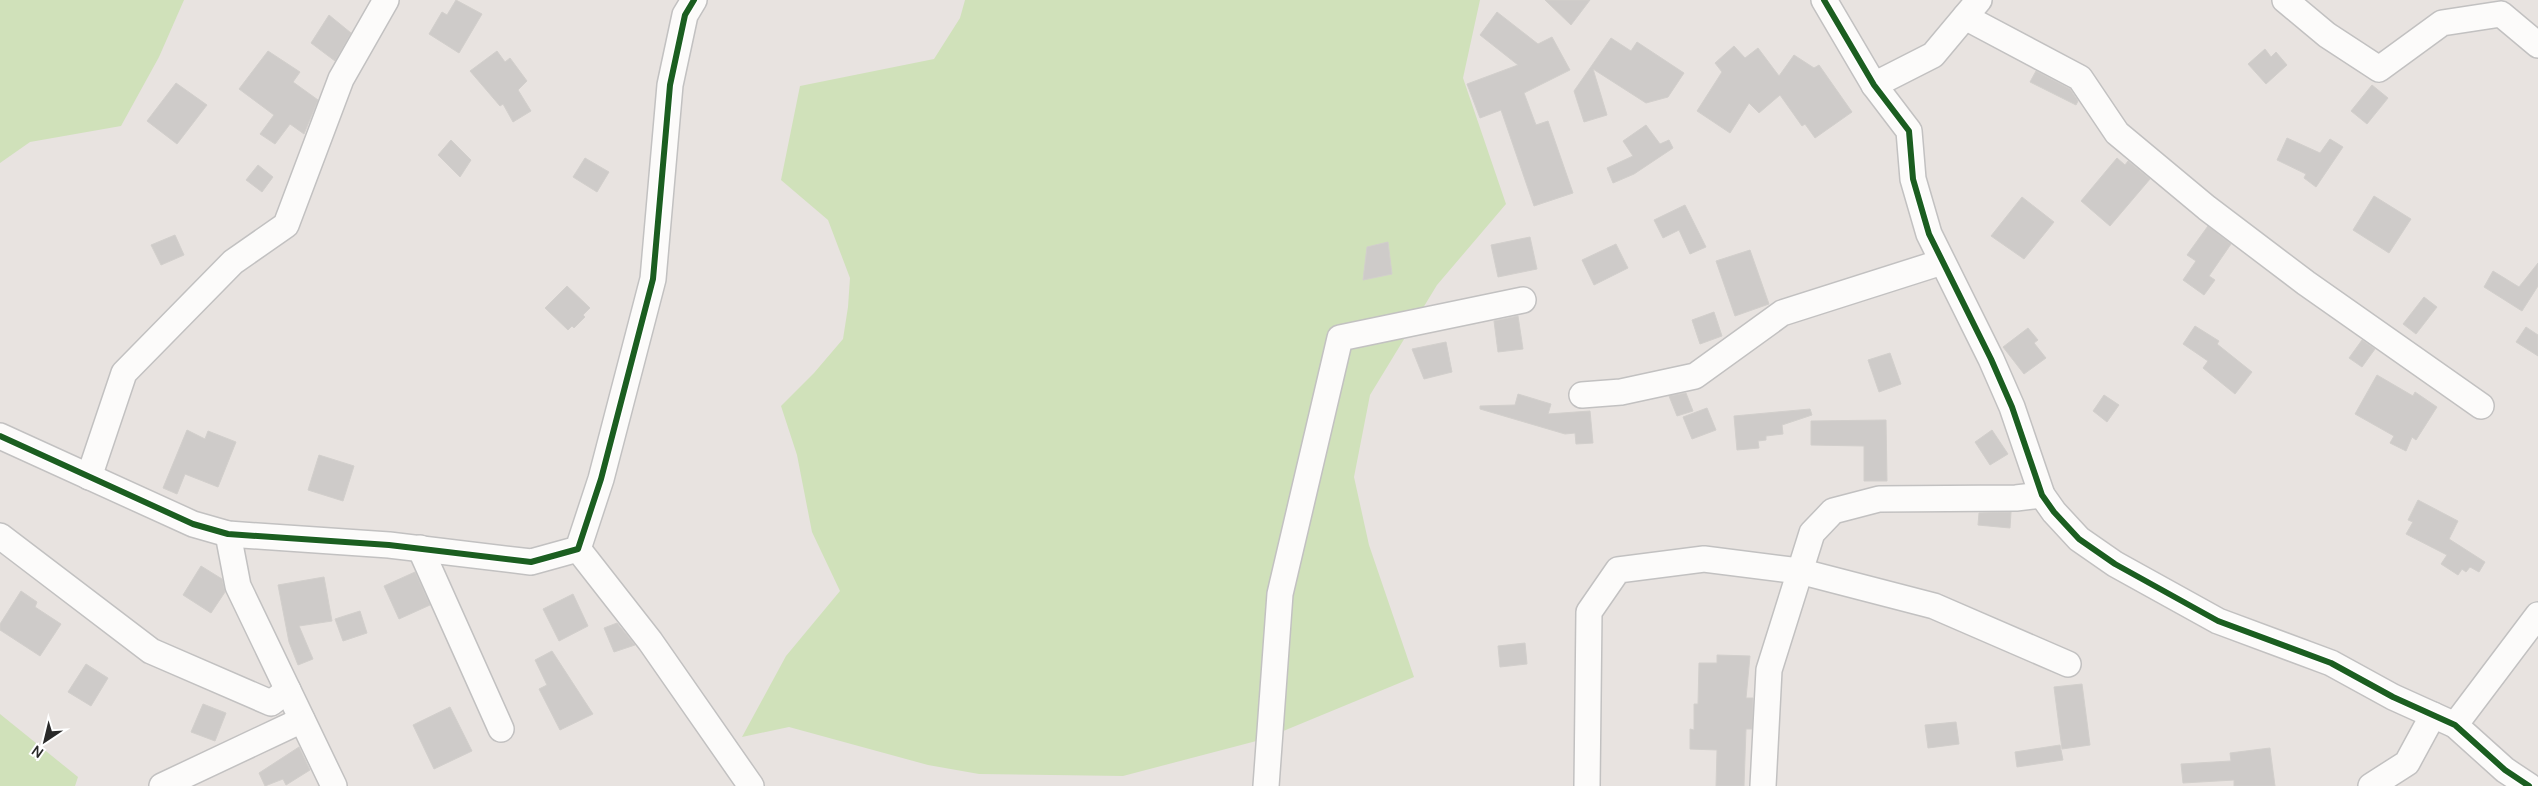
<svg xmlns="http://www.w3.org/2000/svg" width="2538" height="786" viewBox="0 0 2538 786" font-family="Manrope,sans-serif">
<rect width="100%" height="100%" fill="#e8e3e0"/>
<!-- green -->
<g fill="#d0e1ba">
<path d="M0,0h184l-25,57 -38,69 -91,16 -30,21z"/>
<path d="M965,0h515l-17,78 43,126 -69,81 -67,110 -16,82 15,68 45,132 -150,62 -141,37 -144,-2 -51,-9 -139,-38 -47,10 44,-81 54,-65 -28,-59 -15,-77 -16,-49 33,-33 29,-34 5,-32 2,-29 -22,-58 -47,-40 19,-94 134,-27 26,-41z"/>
<path d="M0,714l78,63 -3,9h-75z"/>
</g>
<!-- building -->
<g fill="#cecbc9" stroke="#d2cfcc">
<path d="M456,0l26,14 -23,39 -30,-19 13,-22 5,3z"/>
<path d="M1545,0h45l-19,25z"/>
<path d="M1497,12l41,32 14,-7 18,33 -46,23 12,32 12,-4 25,72 -39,13 -33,-96 -21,8 -13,-34 51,-19 -38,-30z"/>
<path d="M329,15l22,18 -16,28 -24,-18z"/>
<path d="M1611,38l20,13 6,-9 47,31 -16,24 -22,6 -53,-34 14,46 -23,7 -10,-31z"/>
<path d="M1734,46l11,12 13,-10 21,28 15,-21 20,13 5,-3 33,47 -37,26 -10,-14 -3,2 -22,-31 -21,18 -10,-10 -19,30 -33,-22 25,-39 -7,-9z"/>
<path d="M2265,49l6,8 5,-5 11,13 -21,19 -18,-20z"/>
<path d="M268,51l32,21 -7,10 25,18 -14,34 -14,-10 -15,20 -15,-10 14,-19 -35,-26z"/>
<path d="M497,51l8,11 5,-4 17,23 -9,9 13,21 -18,11 -10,-18 -3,2 -30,-35z"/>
<path d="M2036,71l34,18 8,12 -2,4 -46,-23z"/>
<path d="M176,83l31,22 -30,39 -30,-23z"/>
<path d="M2372,85l16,13 -21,26 -16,-13z"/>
<path d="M1646,125l14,19 9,-4 4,8 -39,26 -21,9 -6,-15 26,-12 -10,-15z"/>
<path d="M2287,138l33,15 10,-14 13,8 -27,40 -12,-9 2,-4 -29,-14z"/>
<path d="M451,140l20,20 -11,17 -22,-22z"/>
<path d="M585,158l24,14 -12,20 -24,-15z"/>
<path d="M2117,158l8,7 3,-4 22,18 -40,47 -29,-25z"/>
<path d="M258,165l15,12 -11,15 -16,-12z"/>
<path d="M2374,196l37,23 -22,34 -36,-23z"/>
<path d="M2022,197l32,25 -30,37 -33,-23z"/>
<path d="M1685,205l21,42 -16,7 -11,-24 -16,8 -9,-18z"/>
<path d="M2208,226l23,18 -22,32 6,4 -11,15 -21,-15 13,-19 -9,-6z"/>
<path d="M175,235l9,20 -23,10 -10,-20z"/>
<path d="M1530,237l7,32 -39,8 -7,-32z"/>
<path d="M1388,242l4,32 -29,6 4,-33z"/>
<path d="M1616,244l12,24 -34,17 -12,-25z"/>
<path d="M1750,250l19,54 -34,12 -19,-55z"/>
<path d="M2538,263v23l-16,25 -38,-24 9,-16 26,16z"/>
<path d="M567,286l23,22 -7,7 2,2 -11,11 -2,-2 -4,4 -23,-22z"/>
<path d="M2424,297l13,10 -21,27 -13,-10z"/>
<path d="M1714,312l8,24 -22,8 -8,-24z"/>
<path d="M1518,316l5,33 -25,3 -4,-31z"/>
<path d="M2195,326l24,15 -2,3 35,28 -17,22 -32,-26 5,-7 -25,-17z"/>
<path d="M2526,327l12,8v21l-22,-14z"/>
<path d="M2028,328l10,12 -4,3 12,15 -22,16 -21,-27z"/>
<path d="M2362,340l13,9 -13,18 -13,-9z"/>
<path d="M1446,342l6,30 -28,7 -12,-30z"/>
<path d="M1890,353l11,31 -22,8 -11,-32z"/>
<path d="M2377,375l36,21 2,-4 22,15 -21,33 -4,-3 -6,14 -16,-8 4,-7 -39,-22z"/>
<path d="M1686,393l7,18 -16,5 -8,-20z"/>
<path d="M1518,394l33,10 -3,10 42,-3 3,32 -17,1 -1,-11 -10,1 -85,-25v-3l35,-1z"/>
<path d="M2104,395l15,10 -12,17 -14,-11z"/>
<path d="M1707,408l9,22 -24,9 -9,-22z"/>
<path d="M1810,409l2,6 -30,10 1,9 -17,2v4l-8,1 1,7 -22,2 -3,-34z"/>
<path d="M1886,420l1,61h-23v-35l-53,-1v-24z"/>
<path d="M187,430l18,9 3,-8 28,11 -18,45 -33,-13 -8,20 -14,-6z"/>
<path d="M1992,430l16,24 -18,11 -15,-23z"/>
<path d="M319,455l35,11 -11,35 -35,-11z"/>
<path d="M2418,500l40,21 -9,18 36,23 -6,10 -9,-5 -4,5 -4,-3 -4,6 -17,-11 6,-9 -41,-21 7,-12 -5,-2z"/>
<path d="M2011,512l-1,16 -32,-3 1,-12z"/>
<path d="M201,566l21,13 3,13 -14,21 -28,-18z"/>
<path d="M415,572l15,33 -31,14 -15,-33z"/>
<path d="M324,577l8,44 -33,5 14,33 -15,6 -9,-23 -11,-57z"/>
<path d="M21,591l16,11 -2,5 26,17 -21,32 -40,-26v-6z"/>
<path d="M573,594l15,32 -29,15 -16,-32z"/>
<path d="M360,611l7,22 -24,8 -8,-22z"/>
<path d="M617,623l18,22 -21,7 -10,-24z"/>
<path d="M1525,643l2,21 -27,3 -2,-21z"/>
<path d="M552,651l41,63 -33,16 -21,-41 8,-4 -12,-25z"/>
<path d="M1717,655l33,1 -4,42h7v12l-1,19h-6l-2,57h-28l1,-36 -27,-1v-20l4,1v-26h4l1,-41h18z"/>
<path d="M86,664l22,14 -17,28 -23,-14z"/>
<path d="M2082,684l8,61 -28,4 -8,-62z"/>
<path d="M203,704l23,9 -11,28 -24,-9z"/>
<path d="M450,707l22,44 -38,18 -21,-44z"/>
<path d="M1956,722l3,22 -31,4 -3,-23z"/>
<path d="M2060,745l3,15 -46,7 -2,-15z"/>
<path d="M299,747l11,23 -24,15 -3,-6 -18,7 -6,-13z"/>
<path d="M2270,748l5,38h-41v-6l-51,3 -2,-19 50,-3 -1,-8z"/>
</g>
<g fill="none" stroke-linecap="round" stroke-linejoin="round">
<defs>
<g id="street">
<path d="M1824,0l50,85 35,46 4,48 16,55 62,125 21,48 30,88 12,17 25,27 36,25 103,57 113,42 62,34 62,28 50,45 24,16"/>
<path d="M2285,0l42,35 52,34 63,-46 59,-9 37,31"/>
<path d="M1965,17l115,61 37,55 90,75 99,75 175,123"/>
<path d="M1874,85l59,-30 46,-55"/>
<path d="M1582,395l39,-3 74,-16 87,-63 160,-51"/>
<path d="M0,436l193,88 35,10 161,11 142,17 47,-13 23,-70 52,-200 17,-194 15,-70 9,-15"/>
<path d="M89,477l35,-104 109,-111 53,-37 55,-146 45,-79"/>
<path d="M228,534l10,52 96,200"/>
<path d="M0,536l151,115 120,52 17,-13"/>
<path d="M420,548l81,181"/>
<path d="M578,549l72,92 101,145"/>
<path d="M2455,725l83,-110"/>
<path d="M162,786l140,-66"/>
<path d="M1266,786l14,-192 60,-256 183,-38"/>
<path d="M1587,786l2,-174 29,-42 86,-11 95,12 135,35 134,58"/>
<path d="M1763,786l6,-116 43,-137 21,-22 46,-12 137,-1 26,-3"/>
<path d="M2371,786l36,-23 26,-48"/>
</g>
</defs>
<!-- street casing -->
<use href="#street" stroke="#c2c1c1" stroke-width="28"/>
<!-- street -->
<use href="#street" stroke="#fcfbfa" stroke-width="25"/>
<defs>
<g id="cycleway">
<path d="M1824,0l50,85 35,46 4,48 16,55 62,125 21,48 30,88 12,17 25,27 36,25 103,57 113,42 62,34 62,28 50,45 24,16"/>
<path d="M0,436l193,88 35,10 161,11 142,17 47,-13 23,-70 52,-200 17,-194 15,-70 9,-15"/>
</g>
</defs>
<!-- cycleway casing -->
<use href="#cycleway" stroke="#fff" stroke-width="9"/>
<!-- cycleway -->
<use href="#cycleway" stroke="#1b5e20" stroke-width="6"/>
</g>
<!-- north arrow -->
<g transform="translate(45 741) rotate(215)" stroke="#ffffff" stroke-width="4" paint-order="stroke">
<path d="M0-4L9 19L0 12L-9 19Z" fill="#292929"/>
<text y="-8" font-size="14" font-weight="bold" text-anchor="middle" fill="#292929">N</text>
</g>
</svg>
